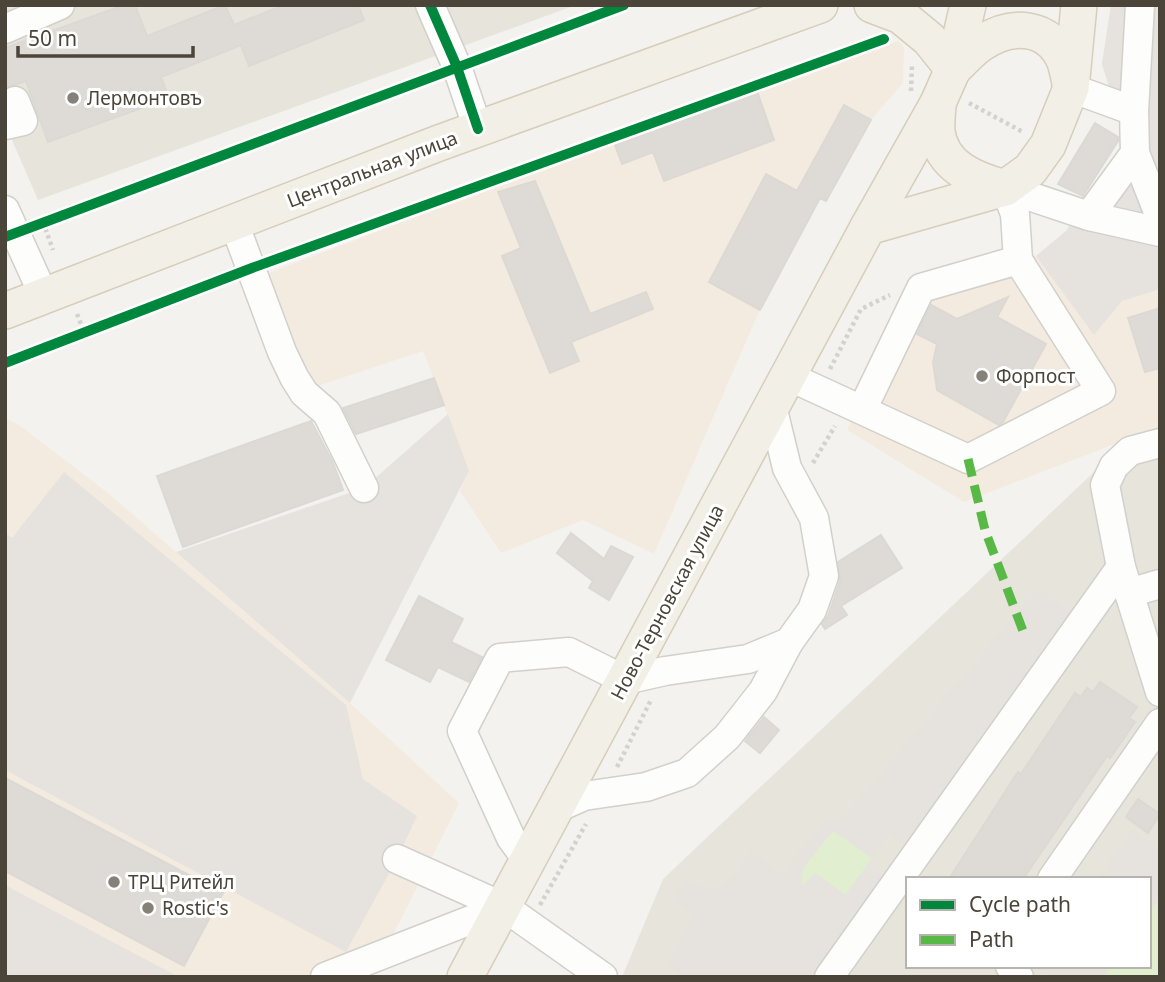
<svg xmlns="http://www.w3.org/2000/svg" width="1165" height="982" viewBox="0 0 1165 982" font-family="'Noto Sans',sans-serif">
<rect width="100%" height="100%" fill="#f4f2ee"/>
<!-- residential -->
<g fill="#e7e4dc" fill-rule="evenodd">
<path d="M5,5h571l-538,195 -33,-76z"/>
<path d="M1160,430v547h-538l41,-98 467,-441zM908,879h241v87h-241z"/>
</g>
<!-- commercial -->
<g fill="#f3ebdf">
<path d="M1111,5h49v425l-30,8 -166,64 -117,-72 54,-126 95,-44 40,-4 30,-25 60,-89 -24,-78z"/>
<path d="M898,41l6,7 -1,35 -32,37 -28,-14 -103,188 21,13 -107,247 -71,-34 -82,33 -41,-62 9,-20 -46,-120 -115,38 -39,-116 175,-67z"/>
<path d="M5,418l14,7 89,68 242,210 109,100 -87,174h-367z"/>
</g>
<!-- green -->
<g fill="#e1eecf">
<path d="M833,830l39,28 -27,37 -30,-22 -12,13c-6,-21 17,-40 30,-56z"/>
<path d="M1160,899v78h-56l7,-11h38v-53z"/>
</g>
<!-- parking -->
<g fill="#e6e3df">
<path d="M1111,5h49v284l-38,12 -28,34 -58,-79 30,-25 60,-89 -24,-78z"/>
<path d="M448,414l21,57 -119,232 -174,-151 188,-64z"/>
<path d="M64,472l282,233 17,74 54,37 -20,43 -51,93 -341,-182v-237l7,5z"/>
<path d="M1038,588l35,28 -129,178 -17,-12 -55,76 -39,-27 -30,37 -3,9 3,9 12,-13 31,22 22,-30 19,13 -31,43 -20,-14 17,14 -40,56h-130l-16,-11 25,-50 -21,-17 15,-20 21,11 17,-5 26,-33 32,21 41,-50 20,-6z"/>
<path d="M927,783l19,13 -37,53 -19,-14z"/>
<path d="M1132,830l28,20v46l-11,14v-31h-51z"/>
<path d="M5,885l174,92h-174z"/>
<path d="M1109,966l-7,11h-53l-14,-10z"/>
</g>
<!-- building -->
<g fill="#dedbd6" stroke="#dcd9d4" stroke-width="2">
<path d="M124,5h11l12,31 78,-31 9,20 50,-20h74l6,15 -115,46 -8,-21 -80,32 8,21 -121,44 -22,-61 -21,7v-40z"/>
<path d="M757,91l17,49 -110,41 -11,-29 -31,12 -7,-19z"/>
<path d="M844,105l27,15 -45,81 -6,-3 -60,112 -51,-28 57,-108 31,17z"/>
<path d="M1095,123l23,14v4l-35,55 -25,-12z"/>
<path d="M535,181l55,133 56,-22 7,17 -82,33 8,19 -29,12 -48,-117 19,-8 -23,-56z"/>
<path d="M1008,297l-11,20 49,27 -43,78 -4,3 -62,-35 -4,-28 4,-18 -20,-10 14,-29 26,14z"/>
<path d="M1160,308v60l-15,4 -17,-54z"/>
<path d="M434,378l10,27 -88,29 -13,-26z"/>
<path d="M311,421l22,42 10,27 -160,57 -26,-71z"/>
<path d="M571,533l33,26 7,-13 22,11 -24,43 -20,-12 4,-7 -36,-28z"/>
<path d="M881,535l21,33 -61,38 6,9 -22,14 -3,-5 6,-8 12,-35 -2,-19z"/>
<path d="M419,596l44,23 -12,23 31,15 -13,25 -31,-15 -8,15 -44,-22z"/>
<path d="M1100,682l37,25 -8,11 6,4 -25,36 -3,-2 -84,123h-74l69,-107 3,2 54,-81 6,4 6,-9 6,4z"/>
<path d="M764,717l15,13 -19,23 -15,-12z"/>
<path d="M5,778l218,115 -39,73 -179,-95z"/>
<path d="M1138,799l22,15 -12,19 -22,-16z"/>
</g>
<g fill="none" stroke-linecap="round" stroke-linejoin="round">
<defs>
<g id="minor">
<path d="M430,5l27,62 21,62"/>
<path d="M5,29l55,-24"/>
<path d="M1071,88l63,23"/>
<path d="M5,125l18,-4 -8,-20"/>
<path d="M1135,153l25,64"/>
<path d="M1005,188l84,28 46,-63 -1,-42 6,-106"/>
<path d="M1005,188l10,26 3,46"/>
<path d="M5,210l39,86"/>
<path d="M1089,216l71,16"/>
<path d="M234,223l48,129 12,25 10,16 23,20 37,75"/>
<path d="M788,376l180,83 133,-68 -83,-131 -97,28 -59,122"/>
<path d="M1121,567l-16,-82 9,-19 16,-15 30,-8"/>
<path d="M1129,593l31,-9"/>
<path d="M557,808l27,-12 62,-9 41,-14 40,-36 36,-46 26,-49"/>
<path d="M397,859l107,48 99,70"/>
<path d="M528,861l-17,-23 -49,-107 38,-73 69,-6 56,28 40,-9 83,-12 41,-17 23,-32 12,-34 -10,-58 -27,-50 -15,-62"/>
<path d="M1052,879l108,-156"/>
<path d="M1010,966l9,11"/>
<path d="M325,977l179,-70"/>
<path d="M829,977l292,-410 39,125"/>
</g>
<g id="major">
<path d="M872,5l29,11 28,23 24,30"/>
<path d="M953,69c9,-8 18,-19 29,-26 30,-20 68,-18 83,19 2,7 4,15 5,22"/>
<path d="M938,103c0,9 -2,19 -1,28 4,36 38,49 68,57"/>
<path d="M868,227l137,-39 25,-18 18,-25 23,-57 8,-83"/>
<path d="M5,311l434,-168 381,-138"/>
<path d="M465,977l403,-750 70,-124 15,-34 15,-64"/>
</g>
</defs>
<!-- minor casing -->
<use href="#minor" stroke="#d2d0cb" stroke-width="31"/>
<!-- major casing -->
<use href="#major" stroke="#d6cebb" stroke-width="38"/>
<!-- path -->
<g stroke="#d3d2cc" stroke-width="4.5" stroke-dasharray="3.5 3.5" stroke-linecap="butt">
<path d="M602,5l13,2"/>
<path d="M478,59l146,-54"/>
<path d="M911,91l1,-26"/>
<path d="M969,103l54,29"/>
<path d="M43,222l10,28"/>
<path d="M39,223l395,-147"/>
<path d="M77,314l7,18"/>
<path d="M830,369l31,-60 29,-14"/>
<path d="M813,463l22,-37"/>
<path d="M617,767l34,-67"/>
<path d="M540,905l46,-81"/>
</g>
<!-- minor -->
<use href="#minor" stroke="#fdfdfc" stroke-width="28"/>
<!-- major -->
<use href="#major" stroke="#f2efe6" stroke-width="35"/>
<!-- quiet -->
<path stroke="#58b947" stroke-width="9" stroke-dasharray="18 9" stroke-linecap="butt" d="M968,459l17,71 38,101"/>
<defs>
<g id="cycleway">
<path d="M430,5l27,62 21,62"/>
<path d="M5,237l619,-232"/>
<path d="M5,363l247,-95 632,-229"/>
</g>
</defs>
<!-- cycleway casing -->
<use href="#cycleway" stroke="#fff" stroke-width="15"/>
<!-- cycleway -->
<use href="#cycleway" stroke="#00873e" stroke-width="10"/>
</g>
<!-- markers -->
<g fill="#868178" stroke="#fff" stroke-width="2.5">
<circle cx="73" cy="98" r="7"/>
<circle cx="982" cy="376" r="7"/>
<circle cx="114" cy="882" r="7"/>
<circle cx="148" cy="908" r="7"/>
</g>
<g text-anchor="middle" stroke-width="6" stroke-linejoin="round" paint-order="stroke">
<!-- poi labels -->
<g font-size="19" fill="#4b4439" stroke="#fff" text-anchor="start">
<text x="87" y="105">Лермонтовъ</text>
<text x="996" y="383">Форпост</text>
<text x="128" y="889">ТРЦ Ритейл</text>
<text x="162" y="915">Rostic's</text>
</g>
<!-- street labels -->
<g font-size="19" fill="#4b4439" stroke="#fff">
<text transform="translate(372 169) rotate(-21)" y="7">Центральная улица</text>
<text transform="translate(667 602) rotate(-62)" y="7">Ново-Терновская улица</text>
</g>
</g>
<!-- border -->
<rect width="1165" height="982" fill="none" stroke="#4b4439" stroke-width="14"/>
<!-- legend -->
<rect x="906" y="877" width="245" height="91" fill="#ffffff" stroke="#b7b4b0" stroke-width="2"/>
<rect x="920" y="900" width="35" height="10" fill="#00873e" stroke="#b7b4b0" stroke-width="2"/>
<text x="969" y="912" font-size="21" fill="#4b4439">Cycle path</text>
<rect x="920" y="935" width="35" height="10" fill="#58b947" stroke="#b7b4b0" stroke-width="2"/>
<text x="969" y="947" font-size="21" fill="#4b4439">Path</text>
<!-- scale -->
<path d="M18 46v10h175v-10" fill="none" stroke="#4b4439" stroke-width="3.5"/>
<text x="28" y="46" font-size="21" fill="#4b4439" stroke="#ffffff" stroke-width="5" paint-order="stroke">50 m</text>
</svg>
